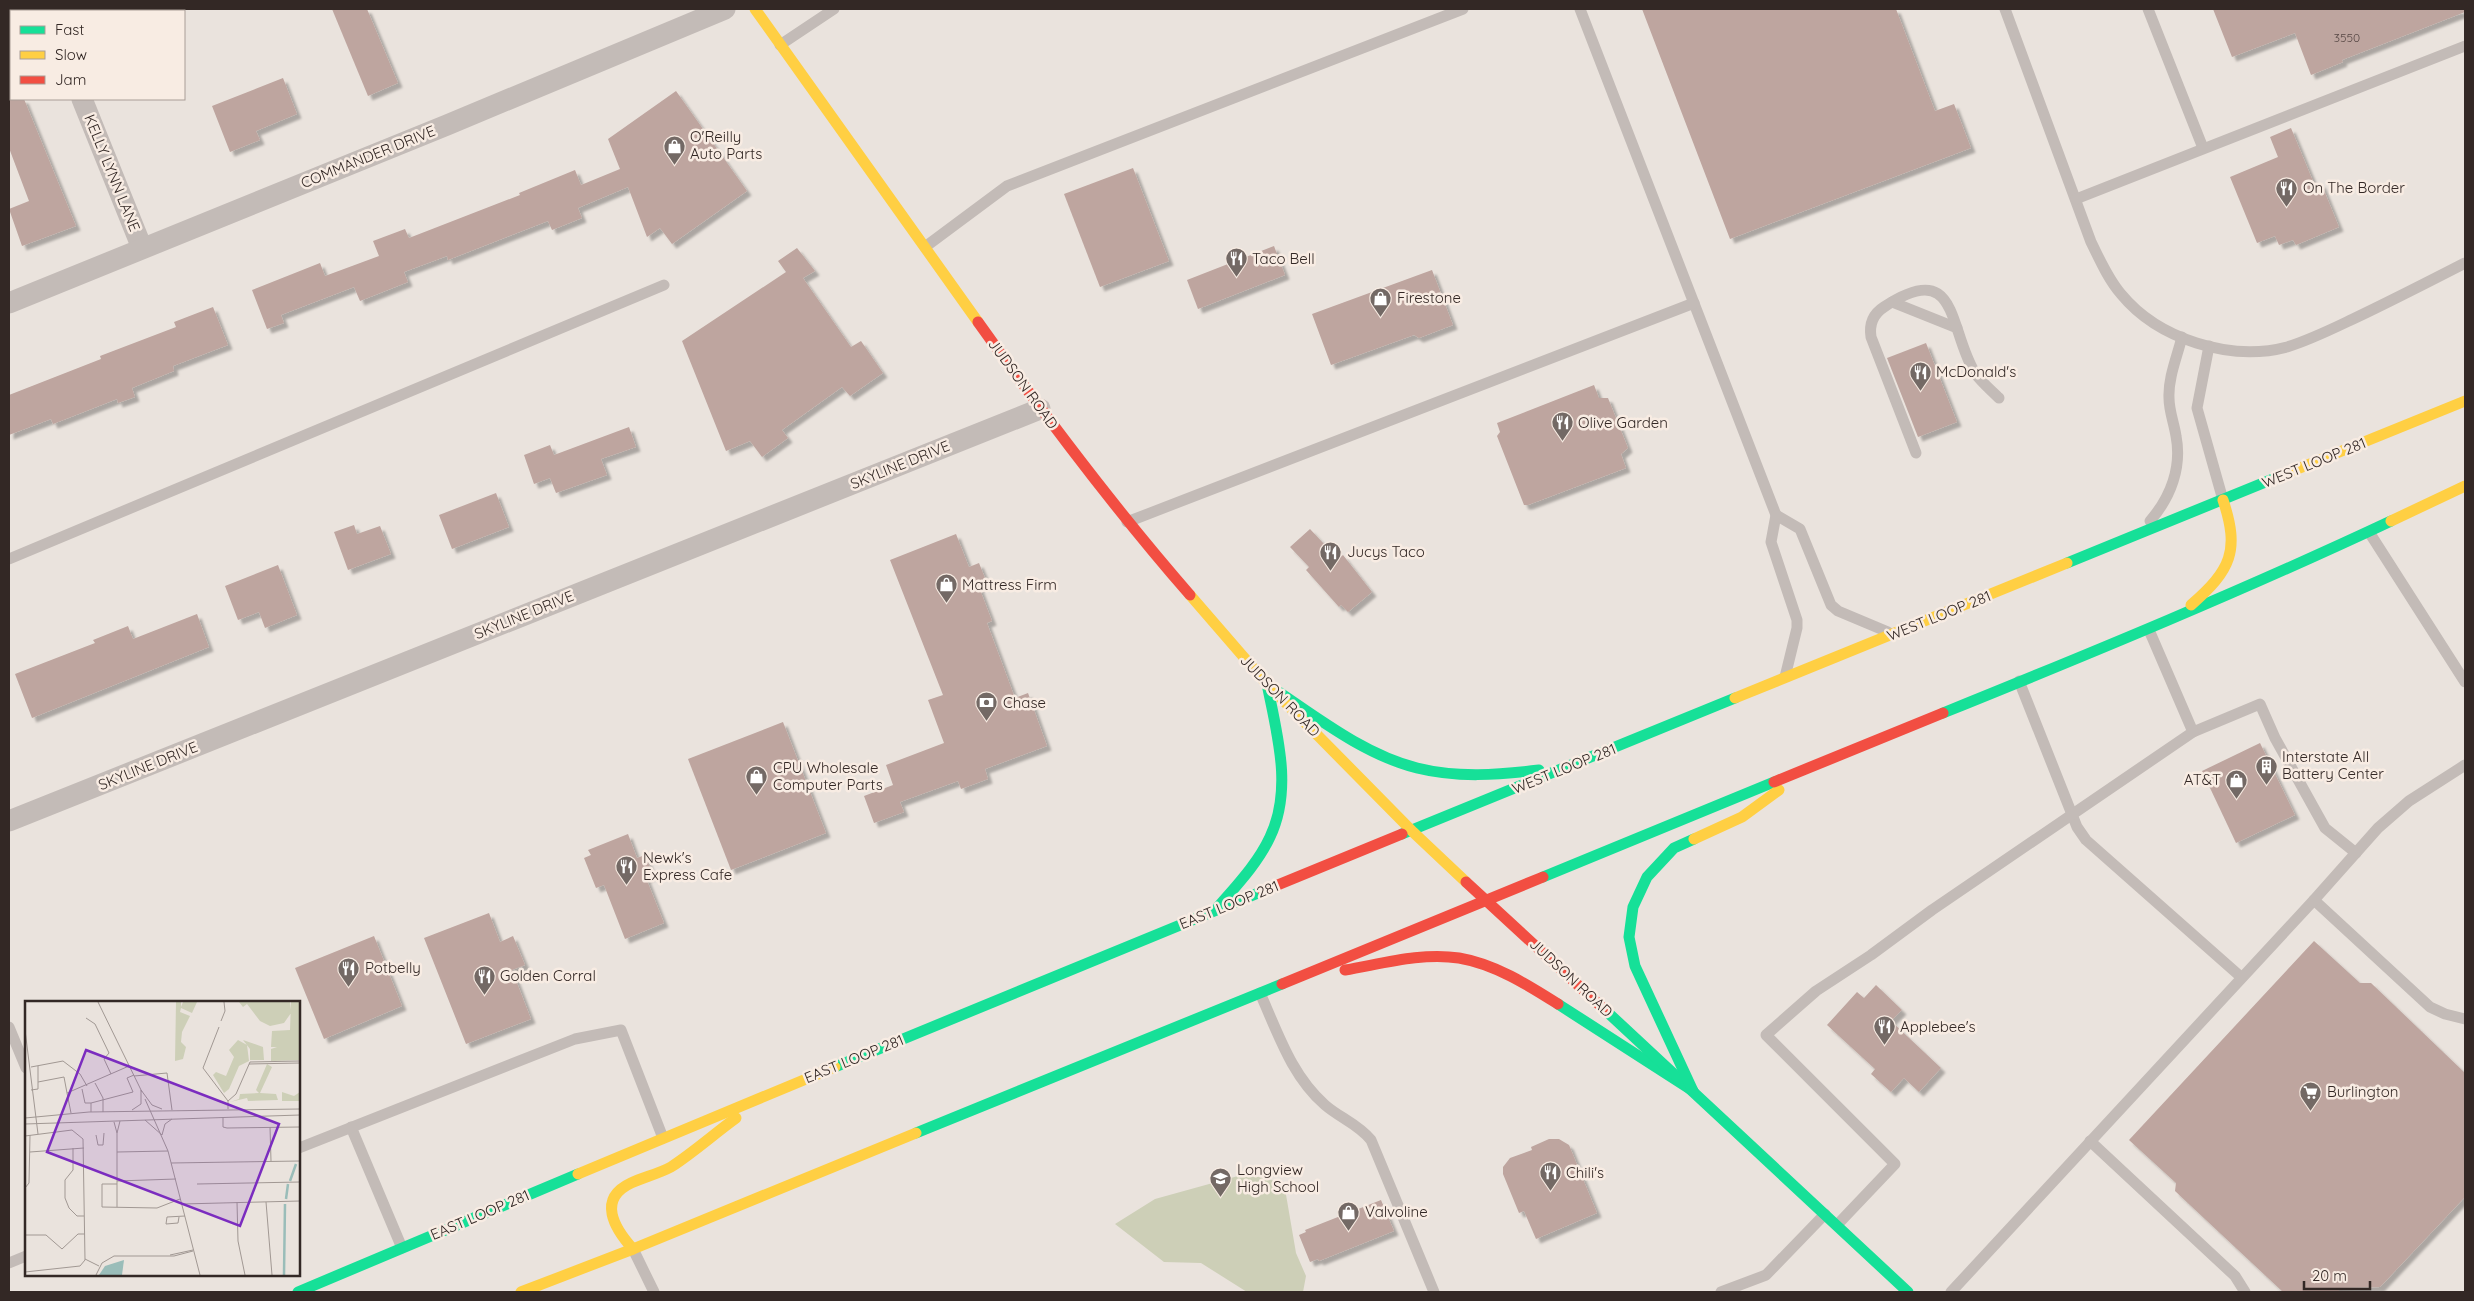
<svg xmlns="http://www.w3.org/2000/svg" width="2474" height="1301" viewBox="0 0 2474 1301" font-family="Quicksand,sans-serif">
<defs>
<filter id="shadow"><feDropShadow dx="4.5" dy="4.5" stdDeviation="1" flood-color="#0004"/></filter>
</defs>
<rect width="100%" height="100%" fill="#eae3dd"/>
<!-- green -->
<path fill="#cdcfb7" d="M1238,1176l21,1 25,6 12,70 10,23 -3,16h-56l-46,-29 -37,-1 -49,-38 40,-25z"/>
<!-- building -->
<g fill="#bea59f" filter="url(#shadow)">
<path d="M332,9h35l31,74 -30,13z"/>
<path d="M1642,9h254l39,102 19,-7 17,44 -241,91z"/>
<path d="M2213,9h252v3l-123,48 1,2 -32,13 -16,-42 -63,24z"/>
<path d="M283,78l14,36 -41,17 4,9 -30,12 -18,-46z"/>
<path d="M676,91l71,100 -75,53 -12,-16 -13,9 -19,-50 -50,21 4,10 -30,12 -4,-9 -100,39 -1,-4 -43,16 4,10 -48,19 -6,-14 -73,28 3,8 -17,6 -15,-39 68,-27 5,13 54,-20 -6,-15 32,-12 4,9 111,-43 -1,-2 56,-23 6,15 39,-16 -12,-30z"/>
<path d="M9,99h15l52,127 -54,20 -13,-37 20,-8 -20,-53z"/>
<path d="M2291,128l24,58 6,-3 18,44 -43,18 -3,-5 -14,5 -4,-9 -18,7 -27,-66 48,-20 -8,-20z"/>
<path d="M1133,168l36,93 -69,26 -36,-93z"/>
<path d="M1274,246l11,29 -87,34 -11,-29z"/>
<path d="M797,248l18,23 -12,7 48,69 10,-6 22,32 -33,23 -8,-9 -60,43 6,8 -26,19 -12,-16 -24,10 -44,-110 104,-69 -8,-11z"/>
<path d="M1432,270l21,55 -34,13 -5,-3 -83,30 -19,-51z"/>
<path d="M213,307l15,38 -55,21 1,5 -42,17 3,9 -17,6 -1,-4 -64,25 -2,-5 -42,16v-40l92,-36 -1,-3 76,-29 -2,-5z"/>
<path d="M1926,343l31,79 -39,15 -31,-79z"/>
<path d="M1594,385l5,13h9l20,50 -7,6 5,14 -98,37h-4l-27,-69 3,-4 -3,-9z"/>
<path d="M629,427l7,20 -35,12 6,16 -51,18 -6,-15 -16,6 -10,-29 26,-10 4,10z"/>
<path d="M496,493l13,34 -57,22 -13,-34z"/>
<path d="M354,525l3,9 23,-8 11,28 -43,16 -14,-38z"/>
<path d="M1310,529l28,30 5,-4 29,37 -24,20 -7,-7 -2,2 -33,-37 3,-3 -19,-20z"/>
<path d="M956,534l13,33 10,-4 8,20 -8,4 13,34 -5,2 28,75 13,-5 19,53 -62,23 3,10 -27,10 -3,-8 -58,21 4,10 -30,11 -10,-27 29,-11 -7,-20 58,-22 -16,-43 15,-5 -53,-135z"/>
<path d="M278,565l19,50 -32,13 -6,-16 -21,8 -13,-34z"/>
<path d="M197,614l12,33 -177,71 -17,-44 80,-31 -2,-3 35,-14 5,13z"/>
<path d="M783,722l43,111 -95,37 -43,-111z"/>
<path d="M2260,743l35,72 -59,28 -34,-72z"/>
<path d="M628,834l9,24 8,-3 8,20 -7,3 18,45 -39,16 -21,-54 -8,3 -12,-30 7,-3 -3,-5z"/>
<path d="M489,913l11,29 13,-6 12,29 -13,5 19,49 -65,25 -42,-106z"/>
<path d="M374,936l28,70 -78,33 -29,-71z"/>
<path d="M2314,941l46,42h11l94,90v124l-85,90 -41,1v4h-56l-108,-101 1,-8 -47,-43z"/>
<path d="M1876,985l26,25 -11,11 50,47 -22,24 -15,-14 -13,14 -20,-18 4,-5 -48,-44 30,-33 7,6z"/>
<path d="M1549,1139h10l10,6 28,68 -61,26 -12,-28 -5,2 -16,-39v-7l7,-9 22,-8 -1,-3z"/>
<path d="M1381,1200l13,31 -75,30 -1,-2 -8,3 -11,-27 7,-3 -1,-2z"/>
</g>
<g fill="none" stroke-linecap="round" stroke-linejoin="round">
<!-- lane -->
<g stroke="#c3bbb7" stroke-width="11">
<path d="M1580,9l196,506"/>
<path d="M2005,9l86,233c9,18 17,37 30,52 37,45 109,68 166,53 23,-7 45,-18 66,-28 38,-18 75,-37 112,-56"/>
<path d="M2148,9l55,139"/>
<path d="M780,45l54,-36"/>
<path d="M2076,199l389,-153"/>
<path d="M925,247l82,-61 456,-177"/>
<path d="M1892,302l65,26"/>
<path d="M2209,346l-12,62 26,92"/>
<path d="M1916,453l-45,-116c-2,-13 2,-23 13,-30 75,-50 64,22 91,66 6,9 16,17 24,25"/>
<path d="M2150,521c21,-24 32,-54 26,-85 -2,-13 -7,-25 -7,-38 -1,-20 8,-41 13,-61"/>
<path d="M1127,522l567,-219"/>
<path d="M2369,532l96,150"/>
<path d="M9,559l655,-274"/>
<path d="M1785,677l12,-49v-8l-26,-78 5,-27 24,14 31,76 7,6 50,21"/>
<path d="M2019,681l58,146 9,13 155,137"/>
<path d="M2193,732l67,-28 15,34 50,90 31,25"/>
<path d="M2314,900l116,107 15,7 20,5"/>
<path d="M1260,993c18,40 31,82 65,112 15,13 33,19 46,35l63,152"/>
<path d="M9,1027l17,41"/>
<path d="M351,1127l51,121"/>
<path d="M2090,1141l145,135 10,16"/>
<path d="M299,1148l276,-109 46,-9 42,108"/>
<path d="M1837,1225l58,-61 -129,-129 50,-44 55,-36 61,-45 261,-178 -44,-102"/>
<path d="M633,1249l21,43"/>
<path d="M9,1263l17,-7"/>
<path d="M1721,1292l45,-17 59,-61"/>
<path d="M1951,1292l363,-392 64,-72 31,-27 56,-36"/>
</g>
<!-- street -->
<g stroke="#c3bbb7" stroke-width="21">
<path d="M45,9l1,2"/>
<path d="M82,99l60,149"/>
<path d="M9,303l438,-178 278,-116"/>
<path d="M9,821l1031,-412"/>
</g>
<!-- fast -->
<g stroke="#16e098" stroke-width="11">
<path d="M2067,563l223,-91"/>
<path d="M1267,684c47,31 95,70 150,84 40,10 81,7 122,2"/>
<path d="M1943,713c151,-61 301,-123 448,-192"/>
<path d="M1402,834l333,-136"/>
<path d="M1543,877l231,-95"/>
<path d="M1218,907c19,-22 40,-44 52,-70 23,-48 7,-103 -3,-153"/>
<path d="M1558,1004l135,87"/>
<path d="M1604,1009l304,283"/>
<path d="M835,1067l428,-176"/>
<path d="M1693,1091l-58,-125 -6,-29 4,-30 14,-30 27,-29 20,-9"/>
<path d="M916,1133l366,-149"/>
<path d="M298,1292l280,-118"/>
</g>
<!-- slow -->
<g stroke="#ffcf43" stroke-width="11">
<path d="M755,9l223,313"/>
<path d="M2290,472l175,-71"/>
<path d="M2391,521l74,-35"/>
<path d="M1190,595l77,89 146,148 53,50"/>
<path d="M2191,605c40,-35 49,-54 32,-105"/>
<path d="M1735,698l332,-135"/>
<path d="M1694,839l48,-22 37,-27"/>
<path d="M578,1174l257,-107"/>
<path d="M633,1249c-19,-21 -36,-50 -2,-66 13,-6 27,-9 40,-16 23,-15 43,-33 65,-49"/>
<path d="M521,1292l112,-43 283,-116"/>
</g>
<!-- jam -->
<g stroke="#f24e42" stroke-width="11">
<path d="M978,322c67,94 136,186 212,273"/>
<path d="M1774,782l169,-69"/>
<path d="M1466,882l138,127"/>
<path d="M1263,891l139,-57"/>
<path d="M1345,970c36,-6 77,-18 114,-12 36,6 69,27 99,46"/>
<path d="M1282,984l261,-107"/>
</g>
</g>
<!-- icons -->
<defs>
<symbol id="shop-pin" viewBox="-11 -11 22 30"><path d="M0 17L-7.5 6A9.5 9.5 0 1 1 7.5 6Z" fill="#736965" stroke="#f8ece3"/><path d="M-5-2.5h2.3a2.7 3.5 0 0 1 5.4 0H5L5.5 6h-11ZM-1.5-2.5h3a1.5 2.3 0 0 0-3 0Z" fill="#fff"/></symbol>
<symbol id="restaurant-pin" viewBox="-11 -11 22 30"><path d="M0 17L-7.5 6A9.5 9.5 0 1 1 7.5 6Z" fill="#736965" stroke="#f8ece3"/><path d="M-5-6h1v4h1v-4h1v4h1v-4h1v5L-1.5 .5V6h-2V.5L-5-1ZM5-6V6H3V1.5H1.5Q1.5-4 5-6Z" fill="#fff"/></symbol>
<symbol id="bank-pin" viewBox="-11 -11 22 30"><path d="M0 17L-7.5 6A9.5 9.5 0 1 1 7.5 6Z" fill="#736965" stroke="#f8ece3"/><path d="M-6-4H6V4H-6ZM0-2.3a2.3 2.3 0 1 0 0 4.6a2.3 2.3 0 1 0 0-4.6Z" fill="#fff"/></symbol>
<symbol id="building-pin" viewBox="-11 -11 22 30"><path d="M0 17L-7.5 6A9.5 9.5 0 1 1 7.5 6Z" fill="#736965" stroke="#f8ece3"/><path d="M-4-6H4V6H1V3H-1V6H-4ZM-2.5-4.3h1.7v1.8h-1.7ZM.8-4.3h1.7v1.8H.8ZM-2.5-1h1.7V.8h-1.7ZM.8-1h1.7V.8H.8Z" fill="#fff"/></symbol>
<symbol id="supermarket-pin" viewBox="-11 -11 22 30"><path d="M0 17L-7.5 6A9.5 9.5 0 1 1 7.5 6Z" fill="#736965" stroke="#f8ece3"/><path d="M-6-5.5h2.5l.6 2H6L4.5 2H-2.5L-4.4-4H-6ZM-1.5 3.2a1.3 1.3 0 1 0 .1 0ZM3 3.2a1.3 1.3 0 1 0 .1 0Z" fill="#fff"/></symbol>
<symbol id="school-pin" viewBox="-11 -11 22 30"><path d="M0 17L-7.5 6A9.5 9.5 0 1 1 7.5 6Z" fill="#736965" stroke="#f8ece3"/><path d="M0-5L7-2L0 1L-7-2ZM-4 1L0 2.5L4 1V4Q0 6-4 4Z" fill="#fff"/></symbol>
</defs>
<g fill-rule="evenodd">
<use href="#shop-pin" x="662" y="134" width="25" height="34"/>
<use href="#restaurant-pin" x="2274" y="176" width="25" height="34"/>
<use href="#restaurant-pin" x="1224" y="246" width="25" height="34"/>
<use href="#shop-pin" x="1368" y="286" width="25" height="34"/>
<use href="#restaurant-pin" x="1908" y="360" width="25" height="34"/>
<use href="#restaurant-pin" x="1550" y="410" width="25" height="34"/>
<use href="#restaurant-pin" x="1318" y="540" width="25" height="34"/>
<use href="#shop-pin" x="934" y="572" width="25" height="34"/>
<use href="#bank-pin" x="974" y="690" width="25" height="34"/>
<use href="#building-pin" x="2254" y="754" width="25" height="34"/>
<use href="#shop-pin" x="744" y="764" width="25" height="34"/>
<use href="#shop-pin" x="2224" y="768" width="25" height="34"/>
<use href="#restaurant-pin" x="614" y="854" width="25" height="34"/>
<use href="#restaurant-pin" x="336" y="956" width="25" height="34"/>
<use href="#restaurant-pin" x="472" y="964" width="25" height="34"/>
<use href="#restaurant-pin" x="1872" y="1014" width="25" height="34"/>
<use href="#supermarket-pin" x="2298" y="1080" width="25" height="34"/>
<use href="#restaurant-pin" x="1538" y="1160" width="25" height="34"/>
<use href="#school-pin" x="1208" y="1166" width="25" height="34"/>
<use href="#shop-pin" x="1336" y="1200" width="25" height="34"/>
</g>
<g text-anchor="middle" stroke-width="5" stroke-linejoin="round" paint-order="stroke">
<!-- number labels -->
<g font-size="12" fill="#564744">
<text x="2347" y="42">3550</text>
</g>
<!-- poi labels -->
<g font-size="15" fill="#332825" stroke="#f8ece3" text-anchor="start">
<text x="690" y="142">O'Reilly<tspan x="690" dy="17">Auto Parts</tspan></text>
<text x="2303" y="193">On The Border</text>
<text x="1252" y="264">Taco Bell</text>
<text x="1397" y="303">Firestone</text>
<text x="1936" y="377">McDonald's</text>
<text x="1578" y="428">Olive Garden</text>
<text x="1347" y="557">Jucys Taco</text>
<text x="962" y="590">Mattress Firm</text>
<text x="1003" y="708">Chase</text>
<text x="2282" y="762">Interstate All<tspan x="2282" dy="17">Battery Center</tspan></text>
<text x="773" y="773">CPU Wholesale<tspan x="773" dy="17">Computer Parts</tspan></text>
<text x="2221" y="785" text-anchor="end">AT&amp;T</text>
<text x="643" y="863">Newk's<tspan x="643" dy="17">Express Cafe</tspan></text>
<text x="365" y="973">Potbelly</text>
<text x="500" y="981">Golden Corral</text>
<text x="1900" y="1032">Applebee's</text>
<text x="2327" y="1097">Burlington</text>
<text x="1237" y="1175">Longview<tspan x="1237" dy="17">High School</tspan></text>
<text x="1566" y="1178">Chili's</text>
<text x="1365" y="1217">Valvoline</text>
</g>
<!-- street labels -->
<g font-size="15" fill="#332825" stroke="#f8ece3">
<text transform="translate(368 157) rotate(-22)" y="5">COMMANDER DRIVE</text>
<text transform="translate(112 173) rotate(68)" y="5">KELLY LYNN LANE</text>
<text transform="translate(1023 384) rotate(54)" y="5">JUDSON ROAD</text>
<text transform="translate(2314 463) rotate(-22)" y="5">WEST LOOP 281</text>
<text transform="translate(900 465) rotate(-22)" y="5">SKYLINE DRIVE</text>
<text transform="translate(524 615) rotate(-22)" y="5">SKYLINE DRIVE</text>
<text transform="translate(1939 616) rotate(-22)" y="5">WEST LOOP 281</text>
<text transform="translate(1280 696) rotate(46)" y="5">JUDSON ROAD</text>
<text transform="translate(148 766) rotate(-22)" y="5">SKYLINE DRIVE</text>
<text transform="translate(1564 769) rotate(-22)" y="5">WEST LOOP 281</text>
<text transform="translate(1229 905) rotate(-22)" y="5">EAST LOOP 281</text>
<text transform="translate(1571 978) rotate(43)" y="5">JUDSON ROAD</text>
<text transform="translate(854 1059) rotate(-22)" y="5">EAST LOOP 281</text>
<text transform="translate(480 1215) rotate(-23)" y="5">EAST LOOP 281</text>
</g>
</g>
<!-- overview -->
<g transform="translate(25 1001)">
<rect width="275" height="275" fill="#eae3dd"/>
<path d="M151,1h5v5l2,-5h14l-5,11 -11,-5 -1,4 10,4 -8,16 -1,10 5,5 -3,12 -8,2zM214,1h51l1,11 -7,10 -14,3 -10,-5 -13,-17 -4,3zM266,1h9v58l-29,1v-12l6,-2h-6l1,-16 18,-1zM213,39l9,5 2,16 -10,5 -10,23 -5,4 -11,-18 3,-3 10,4 8,-19 -5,-7zM218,39l20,7 1,13h-14v-11zM242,63l5,3 -12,26 16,1 2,6 -30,1 -1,-3 -17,4 9,-3 1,-5 19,-1 -3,-3zM257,91l12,4 6,-4v9h-18z" fill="#cdcfb7"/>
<path d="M99,259l-2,15h-23l6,-9z" fill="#9abdb9"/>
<path fill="none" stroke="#9abdb9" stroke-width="2.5" d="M265,180l6,-17M261,198l2,-15M259,274l1,-71"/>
<path fill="none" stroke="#a19893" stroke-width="1" d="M73,1l44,90M61,17l9,6 14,29 -5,6 7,15M196,20l4,-10 -1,-9M194,26l-16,41 25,33M0,29l13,104M224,63l51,-1M6,66l32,-6 17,13 7,12M109,75l33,-3 5,37M13,81l26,-5 3,16M70,82l8,15v14M57,88l3,14h6M6,89l7,-1v-23M116,89l11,15 10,4M120,98l23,52 32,124M203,108v-8l8,-7 14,-32 50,-1M107,109l9,-6v-14M66,111v-9l42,-11 -6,-14 7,-3M46,112l-4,-20 62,-27M198,116v10l4,1 73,-1M0,117l64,-6 211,-3M120,119l17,15M89,121l3,11 3,-12M0,123l275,-9M245,126l1,34M92,132v51h-15v23l55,1 23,-9M71,134l2,10h5l1,-12M137,134l3,-11 7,-5M0,135l47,-6 11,9 2,121 -5,6 -55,6M48,147v22l-8,10v18l4,10 8,8h7M5,151l54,-4M92,151l51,-1M146,162l129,-2M92,180l59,-2M172,183l103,-2M0,187l4,-5 1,-48M212,201l1,39 7,34M241,201l6,73M157,203l118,-3M92,206v-23M141,223l1,-7 18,-1M141,223l12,-1 1,-6M0,234h21l16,14 16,-15h7M145,254l23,-5M60,258l14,7M71,274l6,-12 12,-7h60l19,-5"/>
<path fill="#7b2cbf" fill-opacity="0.15" stroke="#7b2cbf" stroke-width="2.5" d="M61,49l193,74 -39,102 -193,-74z"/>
<rect width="275" height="275" fill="none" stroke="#332825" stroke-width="2.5"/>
</g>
<!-- border -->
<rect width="2474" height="1301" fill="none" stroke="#332825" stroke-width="20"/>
<!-- legend -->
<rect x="10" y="10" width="175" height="90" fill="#f8ece3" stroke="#a99e97"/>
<rect x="20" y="26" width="25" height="8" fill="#16e098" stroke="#a99e97"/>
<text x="55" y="35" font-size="15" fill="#332825">Fast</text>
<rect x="20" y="51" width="25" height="8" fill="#ffcf43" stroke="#a99e97"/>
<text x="55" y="60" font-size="15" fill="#332825">Slow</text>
<rect x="20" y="76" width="25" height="8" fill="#f24e42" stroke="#a99e97"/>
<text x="55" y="85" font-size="15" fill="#332825">Jam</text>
<!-- scale -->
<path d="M2304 1281v8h66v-8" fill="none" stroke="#332825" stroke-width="2.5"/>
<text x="2312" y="1281" font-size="15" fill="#332825" stroke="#f8ece3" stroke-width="4" paint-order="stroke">20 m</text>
</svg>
